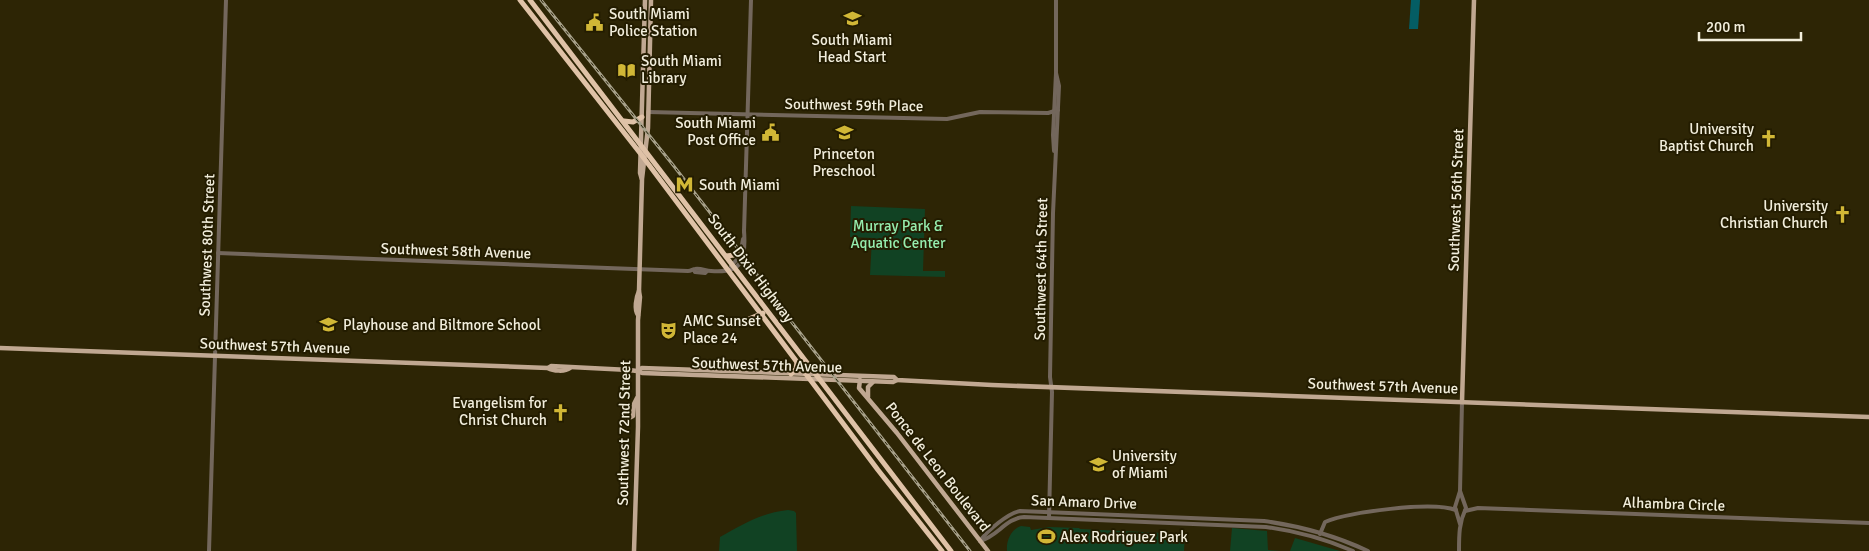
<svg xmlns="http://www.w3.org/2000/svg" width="1869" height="551" viewBox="0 0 1869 551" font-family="Signika,sans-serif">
<rect width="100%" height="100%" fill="#2d2505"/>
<!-- green -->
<g fill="#114223">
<path d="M851,206l74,3 -2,62h22v6l-75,-2 2,-37 -22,-1z"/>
<path d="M788,510l6,1 2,2 1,38h-78l1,-14c24,-13 41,-24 68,-27z"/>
<path d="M1021,526l9,1 1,3 18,-3 30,1 1,1 105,5 -1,17h-177c-1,-10 4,-22 14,-25z"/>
<path d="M1232,528l35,3 1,19 13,1h-51z"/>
<path d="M1295,538l45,13h-50z"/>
</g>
<!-- water -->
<path fill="#045d64" d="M1411,0h9l-2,29h-9z"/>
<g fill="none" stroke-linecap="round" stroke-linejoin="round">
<!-- minor -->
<g stroke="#73675c" stroke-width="4">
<path d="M648,112l299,7 33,-7 68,1 10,-3"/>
<path d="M1054,151l-1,-16 3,-62v-73"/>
<path d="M744,232l7,-232"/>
<path d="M218,253l416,16 54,2c3,0 5,-2 7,-2 6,-1 11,2 16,2 33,3 35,-13 33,-41"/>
<path d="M731,266l9,-10 3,-17"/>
<path d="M694,270l1,2 10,1 2,-2"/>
<path d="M1465,511l13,-3 391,15"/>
<path d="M1049,518l3,-126 -2,-15 3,-164 6,-127 -3,-13"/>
<path d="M1460,524l-5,-17 5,-16 2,-89"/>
<path d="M1320,534l5,-12c25,-10 106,-21 131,-12"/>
<path d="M980,541c7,-10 28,-28 40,-30l244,10c36,5 70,14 104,30"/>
<path d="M980,541c17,-4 26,-23 44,-24l242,10c30,4 59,12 87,24"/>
<path d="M209,551l17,-551"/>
<path d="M1459,551c0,-17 0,-28 7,-43l-6,-17"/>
</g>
<!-- major -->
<g stroke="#c0a892" stroke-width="4.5">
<path d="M642,179l6,-51 3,-128"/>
<path d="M638,315c-4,-6 -2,-17 1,-24"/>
<path d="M0,348l548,20c5,3 17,4 22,0"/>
<path d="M548,368l3,-2 78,4 8,1 5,-3 252,9 3,3 95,5 877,32"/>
<path d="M637,371l5,2 251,9 4,-2"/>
<path d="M860,380l-1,8 38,45 91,118"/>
<path d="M868,397v-10l5,-5"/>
<path d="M1462,402l12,-402"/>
<path d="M627,419l6,-3 1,-12 3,-6"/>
<path d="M634,551l4,-124v-107l2,-23 -1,-6 3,-111 -2,-7 5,-173"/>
</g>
<!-- highway -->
<g stroke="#dfc2a7" stroke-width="5">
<path d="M520,0l120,153 238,317 64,81"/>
<path d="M530,0c142,183 280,368 421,551"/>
<path d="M624,121l9,1 9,-5"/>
<path d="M726,256l9,-1 7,-7"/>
<path d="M749,319l14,-6"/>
<path d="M791,374l5,-5 1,-7"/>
</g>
<defs>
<path id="rail" d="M541,0l132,165 73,94 37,52 187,240"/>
</defs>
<!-- rail casing -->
<use href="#rail" stroke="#a8a28b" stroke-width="3"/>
<!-- rail -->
<use href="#rail" stroke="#231c00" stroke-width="1" stroke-dasharray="4" stroke-linecap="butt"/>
</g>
<!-- icons -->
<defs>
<symbol id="school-bare" viewBox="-9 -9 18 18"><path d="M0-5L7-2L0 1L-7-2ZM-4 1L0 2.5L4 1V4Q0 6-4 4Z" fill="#d1b736" stroke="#231c00" stroke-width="2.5" paint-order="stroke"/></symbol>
<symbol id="civic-bare" viewBox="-9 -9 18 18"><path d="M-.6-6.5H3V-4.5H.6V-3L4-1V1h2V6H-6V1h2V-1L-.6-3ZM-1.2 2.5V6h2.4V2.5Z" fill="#d1b736" stroke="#231c00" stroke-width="2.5" paint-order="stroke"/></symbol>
<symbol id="library-bare" viewBox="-9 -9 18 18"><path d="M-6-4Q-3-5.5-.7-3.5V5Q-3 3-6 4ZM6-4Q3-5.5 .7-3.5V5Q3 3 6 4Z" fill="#d1b736" stroke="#231c00" stroke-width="2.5" paint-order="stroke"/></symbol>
<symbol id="church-bare" viewBox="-9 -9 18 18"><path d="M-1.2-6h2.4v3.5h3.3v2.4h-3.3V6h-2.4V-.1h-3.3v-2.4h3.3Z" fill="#d1b736" stroke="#231c00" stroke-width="2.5" paint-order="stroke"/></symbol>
<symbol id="metro-bare" viewBox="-9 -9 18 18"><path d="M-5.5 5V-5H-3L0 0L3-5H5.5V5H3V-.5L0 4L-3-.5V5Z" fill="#d1b736" stroke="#231c00" stroke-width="2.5" paint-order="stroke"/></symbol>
<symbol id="theatre-bare" viewBox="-9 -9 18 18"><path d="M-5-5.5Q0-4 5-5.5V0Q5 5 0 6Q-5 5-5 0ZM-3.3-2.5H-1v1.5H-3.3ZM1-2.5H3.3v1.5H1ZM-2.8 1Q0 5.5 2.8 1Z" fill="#d1b736" stroke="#231c00" stroke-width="2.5" paint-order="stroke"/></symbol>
<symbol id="university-bare" viewBox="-9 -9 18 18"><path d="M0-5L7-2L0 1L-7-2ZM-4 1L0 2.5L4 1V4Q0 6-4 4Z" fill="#d1b736" stroke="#231c00" stroke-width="2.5" paint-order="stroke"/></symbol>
<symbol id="stadium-bare" viewBox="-9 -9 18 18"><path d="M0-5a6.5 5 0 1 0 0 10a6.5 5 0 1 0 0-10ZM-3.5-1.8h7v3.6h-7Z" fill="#d1b736" stroke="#231c00" stroke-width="2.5" paint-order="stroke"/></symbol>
</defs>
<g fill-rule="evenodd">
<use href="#school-bare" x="840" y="6" width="25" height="25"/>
<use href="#civic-bare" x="582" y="10" width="25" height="25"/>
<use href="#library-bare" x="614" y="58" width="25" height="25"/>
<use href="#civic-bare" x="758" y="120" width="25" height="25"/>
<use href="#school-bare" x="832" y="120" width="25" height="25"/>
<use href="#church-bare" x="1756" y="126" width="25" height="25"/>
<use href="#metro-bare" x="672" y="172" width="25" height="25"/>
<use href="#church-bare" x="1830" y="202" width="25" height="25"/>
<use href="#school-bare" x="316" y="312" width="25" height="25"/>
<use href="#theatre-bare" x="656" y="318" width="25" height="25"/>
<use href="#church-bare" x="548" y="400" width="25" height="25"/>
<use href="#university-bare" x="1086" y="452" width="25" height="25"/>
<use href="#stadium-bare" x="1034" y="524" width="25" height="25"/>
</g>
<g text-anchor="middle" stroke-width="4" stroke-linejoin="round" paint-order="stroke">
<!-- poi labels -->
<g font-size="15" fill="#f2eedc" stroke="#231c00" text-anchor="start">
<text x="609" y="19">South Miami<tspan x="609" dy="17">Police Station</tspan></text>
<text x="852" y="45" text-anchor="middle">South Miami<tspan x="852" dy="17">Head Start</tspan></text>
<text x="641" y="66">South Miami<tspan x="641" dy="17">Library</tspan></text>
<text x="756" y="128" text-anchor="end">South Miami<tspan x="756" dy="17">Post Office</tspan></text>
<text x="1754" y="134" text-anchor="end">University<tspan x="1754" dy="17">Baptist Church</tspan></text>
<text x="844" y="159" text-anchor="middle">Princeton<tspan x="844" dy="17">Preschool</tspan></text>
<text x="699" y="190">South Miami</text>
<text x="1828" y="211" text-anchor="end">University<tspan x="1828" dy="17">Christian Church</tspan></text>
<text x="683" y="326">AMC Sunset<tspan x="683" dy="17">Place 24</tspan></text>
<text x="343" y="330">Playhouse and Biltmore School</text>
<text x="547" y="408" text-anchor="end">Evangelism for<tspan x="547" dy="17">Christ Church</tspan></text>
<text x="1112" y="461">University<tspan x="1112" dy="17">of Miami</tspan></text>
<text x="1060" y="542">Alex Rodriguez Park</text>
</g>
<!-- street labels -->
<g font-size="15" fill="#f2eedc" stroke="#231c00">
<text transform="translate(854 105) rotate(1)" y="5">Southwest 59th Place</text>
<text transform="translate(1456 200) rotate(-88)" y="5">Southwest 56th Street</text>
<text transform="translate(207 245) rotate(-88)" y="5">Southwest 80th Street</text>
<text transform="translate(456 251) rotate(2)" y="5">Southwest 58th Avenue</text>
<text transform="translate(751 268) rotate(53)" y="5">South Dixie Highway</text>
<text transform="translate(1041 269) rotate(-89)" y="5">Southwest 64th Street</text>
<text transform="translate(275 346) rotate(2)" y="5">Southwest 57th Avenue</text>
<text transform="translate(767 365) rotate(2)" y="5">Southwest 57th Avenue</text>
<text transform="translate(1383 386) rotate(2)" y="5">Southwest 57th Avenue</text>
<text transform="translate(624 433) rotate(-89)" y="5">Southwest 72nd Street</text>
<text transform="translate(938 467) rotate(52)" y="5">Ponce de Leon Boulevard</text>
<text transform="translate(1084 502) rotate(2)" y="5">San Amaro Drive</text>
<text transform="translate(1674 504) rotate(2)" y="5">Alhambra Circle</text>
</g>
<!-- park labels -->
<g font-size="15" fill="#95edae" stroke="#231c00">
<text x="898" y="231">Murray Park &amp;<tspan x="898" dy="17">Aquatic Center</tspan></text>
</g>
</g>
<!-- scale -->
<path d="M1699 32v8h102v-8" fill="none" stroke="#f2eedc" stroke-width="2.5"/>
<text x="1706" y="32" font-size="15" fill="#f2eedc" stroke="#231c00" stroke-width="4" paint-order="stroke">200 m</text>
</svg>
